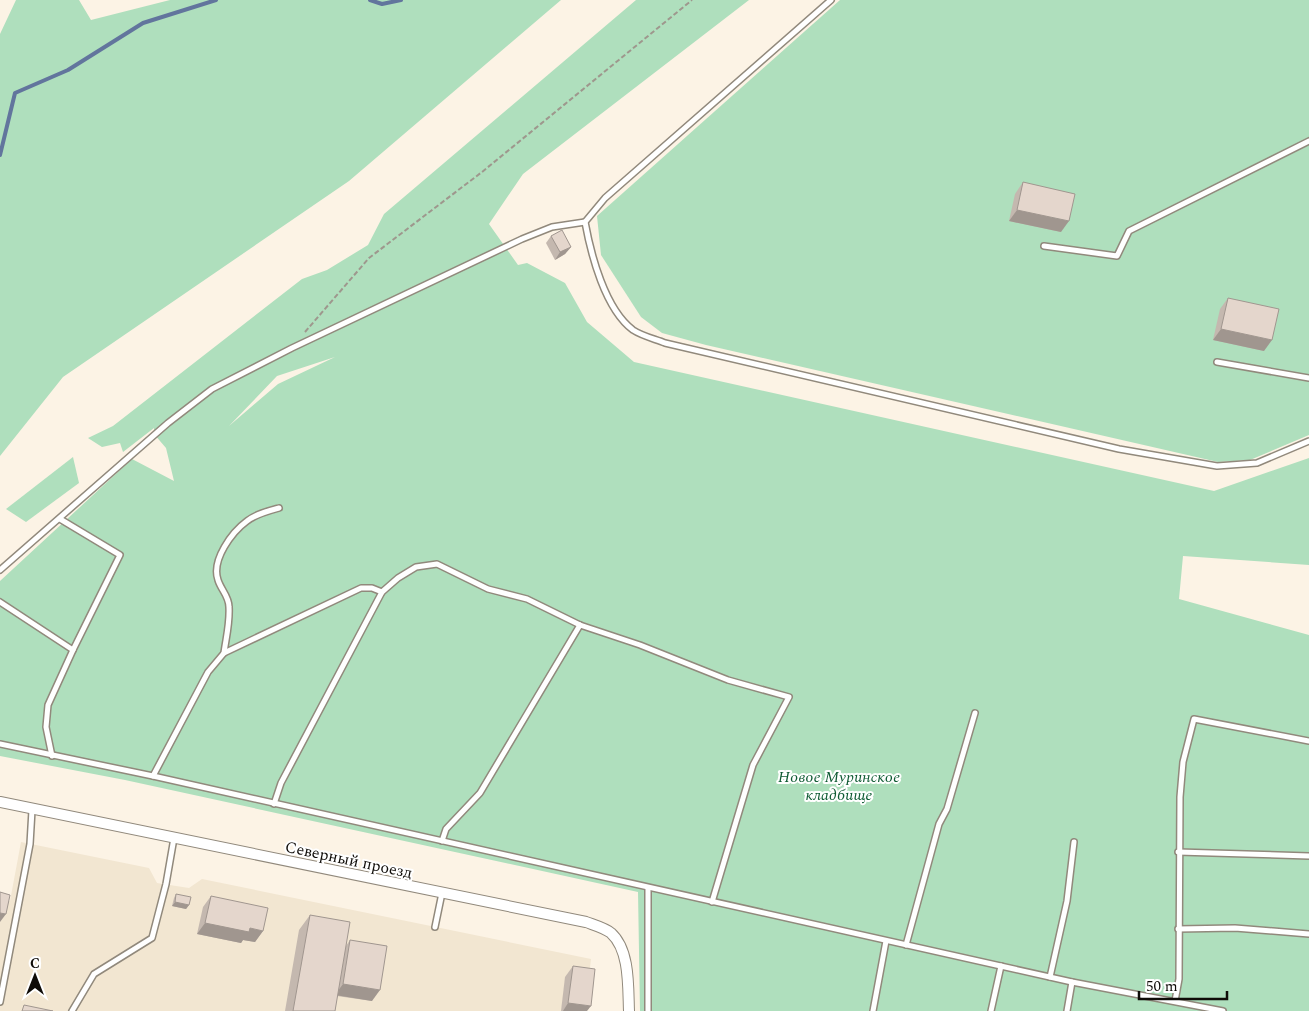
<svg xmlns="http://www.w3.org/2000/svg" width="1309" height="1011" viewBox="0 0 1309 1011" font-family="Spectral,serif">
<rect width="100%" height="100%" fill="#fcf3e5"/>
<!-- built -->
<path fill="#f2e6d1" d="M21,842l128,26 8,15 32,5 13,-9 389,80 -6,52h-585v-112l10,2z"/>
<!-- green -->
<g fill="#afdfbd" fill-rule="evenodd">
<path d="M16,0h63l12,20 79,-20h391l-212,181 -286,196 -63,79v-422z"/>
<path d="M636,0h113l-226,174 -34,50 29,41 9,-2 38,20 22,39 47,40 580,129 95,-33v107l-126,-9 -4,43 130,36v376h-669l-2,-119 -513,-112 -125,-24v-175l132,-122 42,22 -8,-33 -12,-14v-6l-31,24 -3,-9 -18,4 -14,-9 25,-12 189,-147 25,-9 41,-25 16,-31zM335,357l-57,27 -49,42 48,-50z"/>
<path d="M840,0h469v435l-59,25 -32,2 -512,-117 -44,-12 -21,-16 -40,-62 -4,-39z"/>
<path d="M73,457l6,26 -53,39 -20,-13z"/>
</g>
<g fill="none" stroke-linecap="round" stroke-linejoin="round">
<!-- stream -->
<g stroke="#62759d" stroke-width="4">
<path d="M370,0l12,4 19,-4"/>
<path d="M0,155l15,-62 53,-23 75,-47 73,-23"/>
</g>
<defs>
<g id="lane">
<path d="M831,0l-226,198 -20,24c6,33 20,87 48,108 9,6 22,9 32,13l454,106 98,17 40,-3 52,-22"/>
<path d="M1044,246l73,10 12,-25 180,-90"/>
<path d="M1217,362l92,16"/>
<path d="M0,570l168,-147 44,-34 80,-41 230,-109 30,-12 33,-5"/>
<path d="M0,602l73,48"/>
<path d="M224,653c2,-15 6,-30 5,-46 0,-11 -8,-17 -11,-27 -7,-20 14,-48 29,-59 9,-7 21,-10 32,-13"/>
<path d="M0,744l153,32 919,206 151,29"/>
<path d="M52,756l-6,-29 2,-22 25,-55 47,-95 -60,-36"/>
<path d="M153,776l55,-104 16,-19 137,-65h11l10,4"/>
<path d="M274,804l7,-21 101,-191 16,-14 18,-11 21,-3 51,25 39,10 53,26 60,20 88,35 61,17 -36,68 -41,137"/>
<path d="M442,841l4,-12 34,-36 100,-168"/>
<path d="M1178,852l131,4"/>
<path d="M435,927l7,-34"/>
<path d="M1178,929l57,-1 74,6"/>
<path d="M906,945l33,-121 8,-15 28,-96"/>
<path d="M1050,977l17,-76 7,-59"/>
<path d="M1175,1001l4,-22 1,-182 3,-35 11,-43 115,22"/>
<path d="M0,1002l30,-158 2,-34"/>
<path d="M72,1011l22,-37 58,-36 14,-54 8,-46"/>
<path d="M648,1011v-123"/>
<path d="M873,1011l13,-70"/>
<path d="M991,1011l10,-45"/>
<path d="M1067,1011l5,-29"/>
</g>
<path id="street" d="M0,802l586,120c8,3 19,6 25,11 19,17 17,54 18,78"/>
</defs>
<!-- lane casing -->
<use href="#lane" stroke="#91897c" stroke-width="8"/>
<!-- street casing -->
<use href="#street" stroke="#91897c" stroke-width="12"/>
<!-- path -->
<path stroke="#9e978d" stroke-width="2" stroke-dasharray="5 2.5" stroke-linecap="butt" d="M305,332l64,-74 113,-86 210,-172"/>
<!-- lane -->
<use href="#lane" stroke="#fff" stroke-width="5"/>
<!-- street -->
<use href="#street" stroke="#fff" stroke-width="10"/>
</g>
<!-- wall -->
<g fill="#c4b8af">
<path d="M1023,182l38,50 -52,-11 6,-27z"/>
<path d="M551,236l20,11 -6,7 -10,6 -9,-17z"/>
<path d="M1228,298l36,53 -51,-11 7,-31z"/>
<path d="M176,894l13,11 -3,4 -14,-3 2,-8z"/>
<path d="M211,896l52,35 -8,11 -12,-2 -2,3 -44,-9 6,-27z"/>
<path d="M310,915l36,31 4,-6 22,61 -35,-5 -2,15h-50l14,-81z"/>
<path d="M573,966l14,45h-26l4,-34z"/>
</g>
<!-- shaded-wall -->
<g fill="#a0968f">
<path d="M1017,210l52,11 -8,11 -52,-11z"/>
<path d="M571,247l-6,7 -10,6 5,-8z"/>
<path d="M1221,329l51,11 -8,11 -51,-11z"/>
<path d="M175,902l14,3 -3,4 -14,-3z"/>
<path d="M0,913l6,1 -6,8z"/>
<path d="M205,923l45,5 13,3 -8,11 -12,-2 -2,3 -44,-9z"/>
<path d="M343,984l37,6 -8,11 -37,-6z"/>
<path d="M568,1003l23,3 -4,5h-24z"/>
</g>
<!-- building -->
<g fill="#e4d6cc" stroke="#a0968f">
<path d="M1023,182l52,12 -6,27 -52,-11z"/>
<path d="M562,230l9,17 -11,5 -9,-16z"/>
<path d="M1228,298l51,11 -7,31 -51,-11z"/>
<path d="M0,892l10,3 -4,19 -6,-1z"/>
<path d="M176,894l15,3 -2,8 -14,-3z"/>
<path d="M211,896l57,12 -5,23 -13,-3 -1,4 -44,-9z"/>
<path d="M310,915l40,7 -15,89h-42z"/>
<path d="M350,940l37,6 -7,44 -37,-6z"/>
<path d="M573,966l22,3 -4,37 -23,-3z"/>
<path d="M24,1005l29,6h-31z"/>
</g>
<g text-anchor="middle" stroke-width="4" stroke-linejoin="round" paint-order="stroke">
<!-- park labels -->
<g font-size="16" font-style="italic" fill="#0f5b33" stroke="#fff">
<text x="839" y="782">Новое Муринское<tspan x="839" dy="18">кладбище</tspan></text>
</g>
<!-- street labels -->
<g font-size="16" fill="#0f0c08" stroke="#fff">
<text transform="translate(349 859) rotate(12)" y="6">Северный проезд</text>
</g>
</g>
<!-- north arrow -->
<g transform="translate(35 976)" stroke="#ffffff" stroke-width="4" paint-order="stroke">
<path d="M0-4L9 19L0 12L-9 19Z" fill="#0f0c08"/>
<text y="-8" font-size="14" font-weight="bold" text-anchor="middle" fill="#0f0c08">С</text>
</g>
<!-- scale -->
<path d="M1139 991v8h88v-8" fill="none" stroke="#0f0c08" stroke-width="2.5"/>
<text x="1146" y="991" font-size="15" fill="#0f0c08" stroke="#ffffff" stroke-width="4" paint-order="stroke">50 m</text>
</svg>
